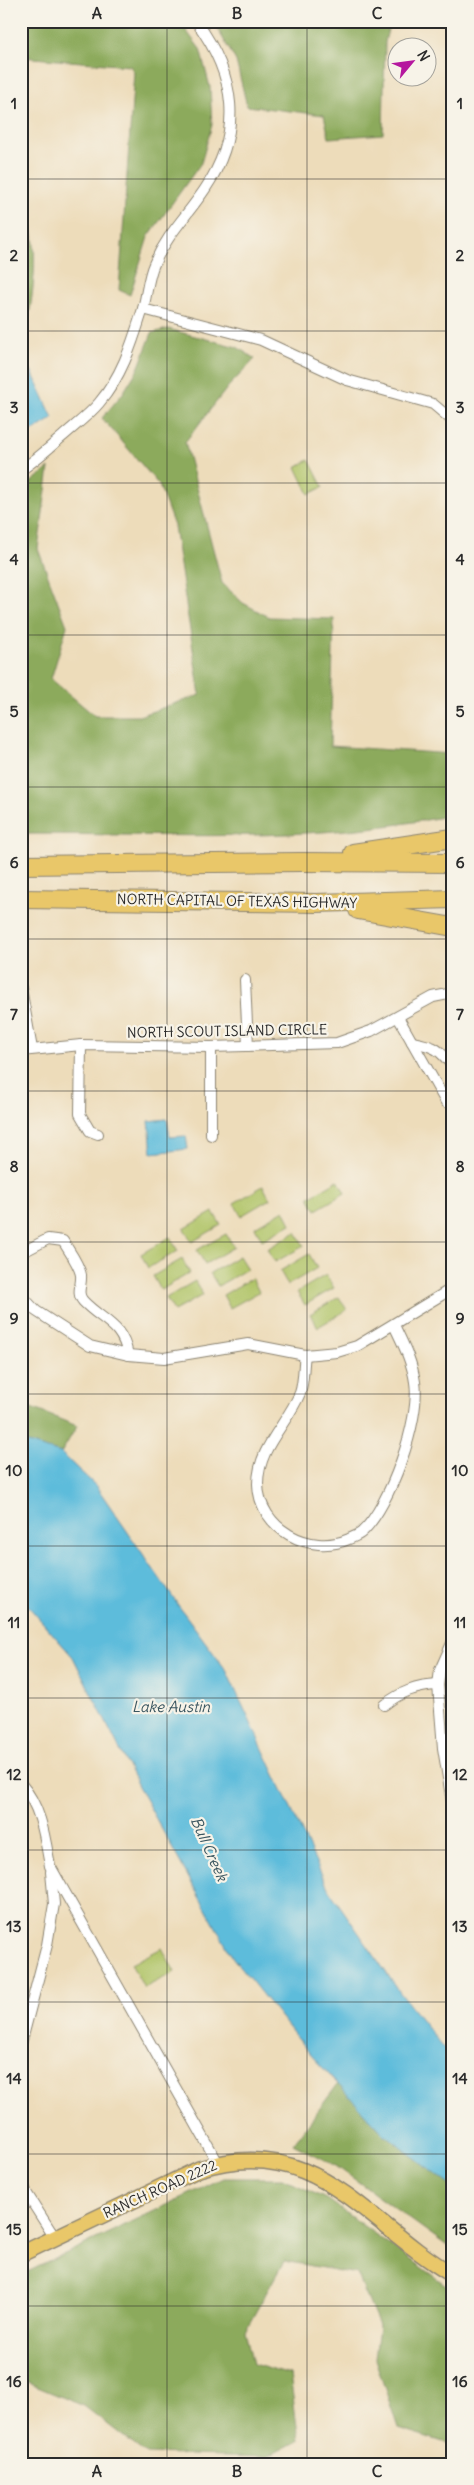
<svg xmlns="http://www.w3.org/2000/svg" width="474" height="2485" viewBox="0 0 474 2485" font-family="Delius,sans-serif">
<rect width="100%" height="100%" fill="#f7f3e8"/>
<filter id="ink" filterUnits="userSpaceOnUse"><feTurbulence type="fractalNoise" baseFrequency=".02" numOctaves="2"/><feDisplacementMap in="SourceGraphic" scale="10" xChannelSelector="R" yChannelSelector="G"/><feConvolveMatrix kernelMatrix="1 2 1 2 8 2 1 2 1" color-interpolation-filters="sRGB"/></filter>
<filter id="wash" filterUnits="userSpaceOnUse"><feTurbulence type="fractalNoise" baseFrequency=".0096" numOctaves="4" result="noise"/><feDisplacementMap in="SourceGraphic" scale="20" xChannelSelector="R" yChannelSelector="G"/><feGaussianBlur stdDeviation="1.12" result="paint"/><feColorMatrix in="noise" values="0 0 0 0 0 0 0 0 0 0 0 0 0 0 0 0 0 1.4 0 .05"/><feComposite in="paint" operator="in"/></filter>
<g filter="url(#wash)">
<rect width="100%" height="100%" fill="#eddcba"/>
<!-- green -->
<g fill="#b0c468" stroke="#6e784a">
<path d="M309,460l14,27 -14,7 -13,-27z"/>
<path d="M338,1180l7,13 -29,17 -7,-13z"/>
<path d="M263,1186l7,13 -29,17 -7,-13z"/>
<path d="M284,1210l7,14 -29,16 -7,-13z"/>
<path d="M213,1212l8,13 -29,17 -8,-13z"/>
<path d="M296,1232l8,14 -29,16 -8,-13z"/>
<path d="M226,1234l8,13 -29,17 -8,-14z"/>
<path d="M170,1237l8,14 -30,17 -7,-14z"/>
<path d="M309,1254l8,14 -29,17 -8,-14z"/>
<path d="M239,1256l8,13 -29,17 -8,-13z"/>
<path d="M182,1259l8,14 -29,17 -8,-14z"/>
<path d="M326,1275l8,13 -29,17 -8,-13z"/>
<path d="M252,1278l7,14 -29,16 -7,-13z"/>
<path d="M195,1281l8,14 -29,16 -8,-13z"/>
<path d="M339,1297l8,13 -29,17 -8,-13z"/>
<path d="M162,1948l13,24 -31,16 -13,-24z"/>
</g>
<!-- forest -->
<g fill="#8caa5c" stroke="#5c6a44">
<path d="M21,21h158l21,28 10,38 2,38 -11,38 -53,74 -18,58 -11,-5 15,-218 -4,-6 -109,-9z"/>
<path d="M213,21h177l-5,21 -2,92 -54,4 -5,-23 -77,-9 -11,-45z"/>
<path d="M21,195c24,47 11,110 0,160z"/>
<path d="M168,329l69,18 18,12 -27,28 -43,55 37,141 21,20 26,14 65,2 -4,127 123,8v61c-142,29 -288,19 -432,19v-344l28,-22 -11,81 29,77 -16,53 44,37h44l61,-21 -26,-169 -15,-41 -57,-67 21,-25 15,-24 14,-36z"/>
<path d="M21,1404l56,22 -16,27 -40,-12z"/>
<path d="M338,2084l46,50 69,53v63l-117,-84 -43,-22z"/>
<path d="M223,2178h59l44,21 127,91v155l-55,-17 -23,-69 4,-33 -22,-52 -73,-13 -39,70 8,33 37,11 9,65 -32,17 -121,-3 -62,-48 -61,-25 -2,4v-110z"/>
</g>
<!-- water -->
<g fill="#5dbcdb" stroke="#447483">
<path d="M31,370l22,48 -30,19 -2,-41z"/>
<path d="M167,1119l3,18 16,-1 2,13 -36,4 -3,-32z"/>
<path d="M21,1441l40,12 35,33 82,119 48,65 103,220 72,104 52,66v127l-69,-53 -74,-80 -77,-96 -95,-172 -65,-129 -52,-59z"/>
</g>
</g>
<g filter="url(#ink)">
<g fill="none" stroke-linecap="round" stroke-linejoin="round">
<defs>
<g id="street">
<path d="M143,309l118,31 86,40 86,24 20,17"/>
<path d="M21,470c15,-10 28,-22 42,-34 11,-10 26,-21 36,-33 22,-26 32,-56 42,-88 6,-16 6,-36 13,-51 14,-31 33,-48 51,-75 39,-58 31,-113 -9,-168"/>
<path d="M245,980l3,66"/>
<path d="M21,988l11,61"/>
<path d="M398,1017l48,85 7,-3"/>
<path d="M412,1042c22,4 28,7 41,25"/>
<path d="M81,1045l-1,69 10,17 8,3"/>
<path d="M211,1047v88"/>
<path d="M21,1051l60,-6 130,2 126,-4 34,-12 62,-34 20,-4"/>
<path d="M21,1253l27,-14 15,2c6,10 16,23 18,34 1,10 -5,18 2,26 20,21 39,22 45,54"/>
<path d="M21,1295l15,16 54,35 38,9 36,3 84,-14 57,11 32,-3 20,-6 96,-58"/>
<path d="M305,1355c-2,12 -1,27 -5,38 -13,32 -42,54 -42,91 1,45 52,72 91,55 4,-2 10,-4 13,-7 28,-26 59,-113 53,-150 -3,-21 -12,-38 -21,-57"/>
<path d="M453,1641l-13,29 -2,15 5,63 10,60"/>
<path d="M384,1705c17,-13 32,-19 54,-20"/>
<path d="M21,1784c20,22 24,54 29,82l168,297"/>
<path d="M21,2044l26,-99 7,-41 -3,-32"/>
<path d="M21,2179l6,15 28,44"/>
</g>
<path id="primary" d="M21,2254l178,-85c118,-37 165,54 254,106"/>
<g id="highway">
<path d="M353,853l100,-15"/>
<path d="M21,865l280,-3 152,1"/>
<path d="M21,899l295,4 137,-4"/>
<path d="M358,910l95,17"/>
</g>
</defs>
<!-- street casing -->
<use href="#street" stroke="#8c8472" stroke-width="12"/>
<!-- primary casing -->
<use href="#primary" stroke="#8c8472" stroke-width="18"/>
<!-- highway casing -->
<use href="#highway" stroke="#8c8472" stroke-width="20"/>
<!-- street -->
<use href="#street" stroke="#fff" stroke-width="10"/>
<!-- primary -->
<use href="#primary" stroke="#e9c769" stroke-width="15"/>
<!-- highway -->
<use href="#highway" stroke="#e9c769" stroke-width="18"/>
</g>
</g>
<!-- grid -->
<path fill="none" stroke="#2b2b2b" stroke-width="1" stroke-opacity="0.55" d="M167,21v2443M307,21v2443M21,179h432M21,331h432M21,483h432M21,635h432M21,787h432M21,939h432M21,1091h432M21,1242h432M21,1394h432M21,1546h432M21,1698h432M21,1850h432M21,2002h432M21,2154h432M21,2306h432"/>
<g text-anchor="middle" stroke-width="4.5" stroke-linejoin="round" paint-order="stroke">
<!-- street labels -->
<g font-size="14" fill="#2b2b2b" stroke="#f7f3e8">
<text transform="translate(237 901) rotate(1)" y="5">NORTH CAPITAL OF TEXAS HIGHWAY</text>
<text transform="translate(227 1031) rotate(-1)" y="5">NORTH SCOUT ISLAND CIRCLE</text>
<text transform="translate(160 2189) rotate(-24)" y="5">RANCH ROAD 2222</text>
</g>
<!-- water labels -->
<g font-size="15" font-style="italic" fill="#3a5660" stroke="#f7f3e8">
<text x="171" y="1712">Lake Austin</text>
<text transform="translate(209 1849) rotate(66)" y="5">Bull Creek</text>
</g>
</g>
<!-- margin -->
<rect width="474" height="2485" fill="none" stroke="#f7f3e8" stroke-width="55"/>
<!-- north arrow -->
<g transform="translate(412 62) rotate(61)"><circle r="24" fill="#f7f3e8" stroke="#a5a39c"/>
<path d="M0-4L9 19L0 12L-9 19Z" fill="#b5179e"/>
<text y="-8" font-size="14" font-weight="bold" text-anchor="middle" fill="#2b2b2b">N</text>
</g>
<rect x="28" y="28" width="418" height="2430" fill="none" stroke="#2b2b2b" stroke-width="2"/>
<g font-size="16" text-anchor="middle" font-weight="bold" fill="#2b2b2b">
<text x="97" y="19">A</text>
<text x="237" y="19">B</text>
<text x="377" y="19">C</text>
<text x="14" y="109">1</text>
<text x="460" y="109">1</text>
<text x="14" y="261">2</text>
<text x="460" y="261">2</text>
<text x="14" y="413">3</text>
<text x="460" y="413">3</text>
<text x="14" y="565">4</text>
<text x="460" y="565">4</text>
<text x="14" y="717">5</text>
<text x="460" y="717">5</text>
<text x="14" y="868">6</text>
<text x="460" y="868">6</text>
<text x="14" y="1020">7</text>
<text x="460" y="1020">7</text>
<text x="14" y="1172">8</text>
<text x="460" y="1172">8</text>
<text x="14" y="1324">9</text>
<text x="460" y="1324">9</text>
<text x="14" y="1476">10</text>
<text x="460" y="1476">10</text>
<text x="14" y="1628">11</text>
<text x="460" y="1628">11</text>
<text x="14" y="1780">12</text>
<text x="460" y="1780">12</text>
<text x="14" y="1932">13</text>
<text x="460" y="1932">13</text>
<text x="14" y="2084">14</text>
<text x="460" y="2084">14</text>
<text x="14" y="2235">15</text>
<text x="460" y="2235">15</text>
<text x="14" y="2387">16</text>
<text x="460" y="2387">16</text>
<text x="97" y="2477">A</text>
<text x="237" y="2477">B</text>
<text x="377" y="2477">C</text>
</g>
</svg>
